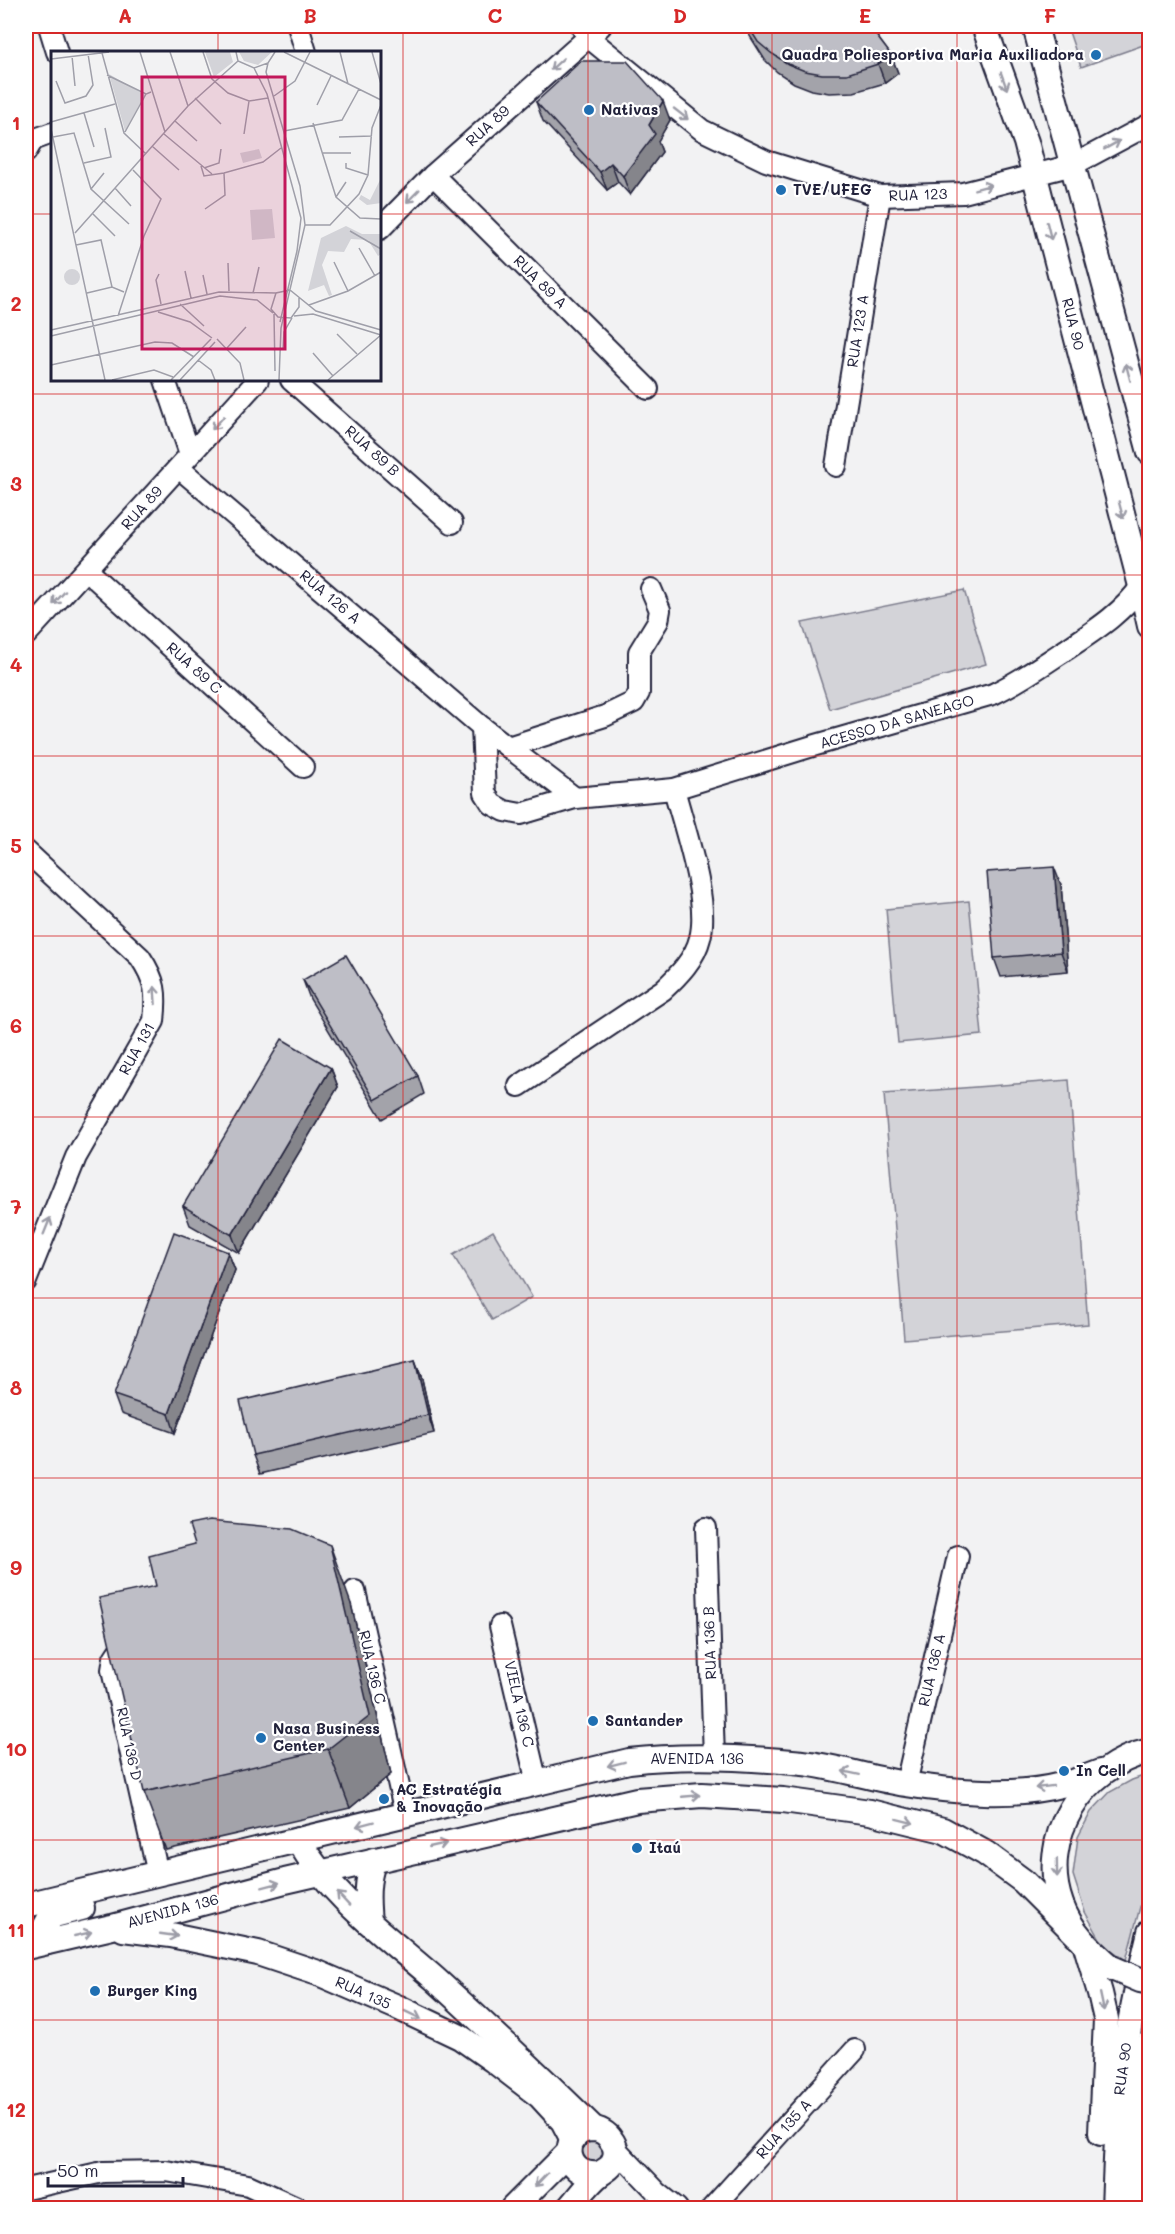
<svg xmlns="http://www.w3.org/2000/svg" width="1175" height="2234" viewBox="0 0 1175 2234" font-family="Mali,sans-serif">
<rect width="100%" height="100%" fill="#f2f2f3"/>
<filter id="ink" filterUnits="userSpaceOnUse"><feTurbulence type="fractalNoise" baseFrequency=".0167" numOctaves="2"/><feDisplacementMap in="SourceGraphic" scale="12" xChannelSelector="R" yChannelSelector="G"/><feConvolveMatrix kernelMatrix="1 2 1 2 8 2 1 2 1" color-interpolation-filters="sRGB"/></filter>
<g filter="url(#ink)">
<!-- green -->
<g fill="#d3d3d8" stroke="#7a7a8a" stroke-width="1.5">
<path d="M1067,26h76l6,17 -68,24z"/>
<path d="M964,590l22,74 -156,45 -28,-86z"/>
<path d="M969,901l13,134 -84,8 -12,-134z"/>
<path d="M1069,1080l19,244 -184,15 -20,-245z"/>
<path d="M493,1231l39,66 -40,23 -39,-65z"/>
<path d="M1149,1774v99l-23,87 -23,-16 -18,-32 -12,-37 5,-38 13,-25 19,-20 22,-12z"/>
<path d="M585,2139l16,2 5,16 -19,10 -9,-19z"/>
</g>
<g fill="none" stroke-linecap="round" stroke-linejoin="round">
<defs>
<g id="minor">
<path d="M49,26l8,26"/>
<path d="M298,26l8,26"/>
<path d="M581,26l7,11 114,93 64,31 114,35 83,-3 110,-28 77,-41"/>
<path d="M26,152l7,-12 19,-7"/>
<path d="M433,175l215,214"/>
<path d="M380,229l53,-54 168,-149"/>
<path d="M165,380l25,74"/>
<path d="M291,380l161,143"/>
<path d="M836,466l44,-270"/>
<path d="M179,468l303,259 93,71"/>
<path d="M86,570l217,197"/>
<path d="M26,635l232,-255"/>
<path d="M482,727l3,66 7,11 13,7 16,3 54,-16 99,-9 142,-44 177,-51c26,-12 48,-28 71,-43 28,-19 58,-37 77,-65"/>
<path d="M508,747l97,-31 29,-14 5,-9v-41l19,-31 2,-11 -9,-21"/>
<path d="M26,851l114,106c16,24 17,36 14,64l-78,136 -50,124"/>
<path d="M519,1086l144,-96c15,-14 32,-31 37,-52 10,-38 -16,-110 -26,-149"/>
<path d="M706,1528l8,229"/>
<path d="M355,1591l50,222"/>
<path d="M500,1626l37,157"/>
<path d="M127,1638l-13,20 -2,12 46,204"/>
<path d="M906,1784l52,-228"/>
<path d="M615,2148l42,44 20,16"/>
<path d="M26,2189l77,-17 63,-1 82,14 51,23"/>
<path d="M712,2208l143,-158"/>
</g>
<g id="major">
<path d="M984,26l42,116 115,444 9,40"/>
<path d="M1035,26l115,426"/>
<path d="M298,1840c33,57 88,96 137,139 54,49 107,99 159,150"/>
<path d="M26,1905l603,-144c58,-7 116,-4 174,2 35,4 69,16 103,21 47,8 109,13 155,1 13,-3 26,-8 39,-13"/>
<path d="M369,1922c-2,-22 -3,-41 5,-62"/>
<path d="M123,1929l48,6 87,18 60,20 79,34 63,30 33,23 47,36 23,25 10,19"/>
<path d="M47,1942l-3,-13 7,-13 31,-8"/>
<path d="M1086,1946l14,47 6,26 -5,114"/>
<path d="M26,1947l86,-20 173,-46 352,-81 65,-5 81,5 87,12 73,18 42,23 38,28 54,54"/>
<path d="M1112,1968c-22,-19 -41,-36 -51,-64 -24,-66 22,-139 89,-153"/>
<path d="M513,2208l56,-56"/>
<path d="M569,2208c10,-11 19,-25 31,-34 5,-4 11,-6 13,-12 4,-7 3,-16 -2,-22 -4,-7 -12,-11 -19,-11 -32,1 -30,49 7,45"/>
<path d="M1114,2208c2,-47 3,-94 9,-141 6,-46 16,-90 27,-135"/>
<path d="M1134,2208l4,-100 12,-66"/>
</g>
</defs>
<!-- minor casing -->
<use href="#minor" stroke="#22223b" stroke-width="24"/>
<!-- major casing -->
<use href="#major" stroke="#22223b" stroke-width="28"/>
<!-- minor -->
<use href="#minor" stroke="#fff" stroke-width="20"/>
<!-- major -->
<use href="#major" stroke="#fff" stroke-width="24"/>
<defs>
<path id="major-bridge" d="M1112,1968l28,12 10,2"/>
</defs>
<!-- major-bridge casing -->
<use href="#major-bridge" stroke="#22223b" stroke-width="28" stroke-linecap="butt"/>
<!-- major-bridge -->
<use href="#major-bridge" stroke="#fff" stroke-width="24"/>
</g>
<!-- wall -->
<g fill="#a3a3aa" stroke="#22223b" stroke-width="1.5">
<path d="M745,26h127l-2,1 21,28 7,18 -13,10 -31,9 -25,1 -17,-3 -18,-7 -17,-11 -12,-12 -17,-27z"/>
<path d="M536,102l134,18 -12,21 4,11 -32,43 -12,-13 -11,8 -64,-69z"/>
<path d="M1061,885l7,86 -67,6 -7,-19z"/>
<path d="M303,980l115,96 6,18 -42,25 -72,-120z"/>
<path d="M331,1068l7,19 -99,166 -49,-28 -7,-19z"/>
<path d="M228,1252l7,18 -60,163 -54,-19 -7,-19z"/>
<path d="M415,1360l7,19 12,54 -174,41 -7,-19z"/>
<path d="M156,1586l195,18 40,170 -41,34 -184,42 -22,-58z"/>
</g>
<!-- shaded-wall -->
<g fill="#85858b" stroke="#22223b" stroke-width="1.5">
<path d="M891,55l7,18 -13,10 -7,-19z"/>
<path d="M663,101l7,19 -12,21 4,11 -32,43 -7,-19 26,-51z"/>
<path d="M611,163l7,19 -11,8 -7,-18z"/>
<path d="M1054,867l7,18 7,86 -7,-19z"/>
<path d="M331,1068l7,19 -99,166 -7,-18z"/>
<path d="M228,1252l7,18 -60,163 -6,-19z"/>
<path d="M415,1360l7,19 12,54 -6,-18z"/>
<path d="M330,1545l21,59 40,170 -41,34 -22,-59z"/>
</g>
<!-- building -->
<g fill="#bebec6" stroke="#22223b" stroke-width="1.5">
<path d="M748,26h121l22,29 -13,9 -31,10h-25l-17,-3 -17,-7 -17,-11 -13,-11z"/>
<path d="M581,61h46l36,40 -14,24 6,9 -32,42 -12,-13 -11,9 -64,-70z"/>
<path d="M1054,867l7,85 -67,6 -7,-86z"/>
<path d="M346,955l72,121 -43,24 -72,-120z"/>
<path d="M282,1039l49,29 -99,167 -49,-29z"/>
<path d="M174,1232l54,20 -59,162 -55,-19z"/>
<path d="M415,1360l13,55 -175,40 -13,-54z"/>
<path d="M209,1521l83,8 38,16 40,171 -42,33 -184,43 -45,-194 57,-12 -7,-30 46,-12 -6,-19z"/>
</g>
<!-- one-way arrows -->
<defs><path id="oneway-shaft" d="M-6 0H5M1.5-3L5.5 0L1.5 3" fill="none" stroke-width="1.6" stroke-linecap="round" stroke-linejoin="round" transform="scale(1.5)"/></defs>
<g stroke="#9c9ca7">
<use href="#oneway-shaft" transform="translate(557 64) rotate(138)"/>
<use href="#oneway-shaft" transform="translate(1004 81) rotate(70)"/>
<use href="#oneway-shaft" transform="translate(681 114) rotate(38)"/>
<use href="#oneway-shaft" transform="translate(1112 145) rotate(-29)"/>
<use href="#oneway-shaft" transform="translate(983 187) rotate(-15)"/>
<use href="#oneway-shaft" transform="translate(413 196) rotate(135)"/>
<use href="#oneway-shaft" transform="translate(1049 231) rotate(76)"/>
<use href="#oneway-shaft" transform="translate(1128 372) rotate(-105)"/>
<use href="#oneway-shaft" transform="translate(218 423) rotate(132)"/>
<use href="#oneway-shaft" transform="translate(1121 510) rotate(75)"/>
<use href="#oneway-shaft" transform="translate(59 598) rotate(133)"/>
<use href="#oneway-shaft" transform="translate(155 995) rotate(-94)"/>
<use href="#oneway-shaft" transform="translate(47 1226) rotate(-68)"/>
<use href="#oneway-shaft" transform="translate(616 1764) rotate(166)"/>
<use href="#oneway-shaft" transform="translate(851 1773) rotate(-168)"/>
<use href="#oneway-shaft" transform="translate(1044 1787) rotate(173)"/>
<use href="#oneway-shaft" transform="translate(691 1796) rotate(-5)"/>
<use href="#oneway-shaft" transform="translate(905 1821) rotate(14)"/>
<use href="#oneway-shaft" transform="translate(365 1824) rotate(165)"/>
<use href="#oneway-shaft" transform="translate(438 1845) rotate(-13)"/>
<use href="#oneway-shaft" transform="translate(1057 1868) rotate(89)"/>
<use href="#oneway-shaft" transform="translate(271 1885) rotate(-15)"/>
<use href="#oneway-shaft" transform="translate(343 1899) rotate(-133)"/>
<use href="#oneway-shaft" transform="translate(83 1934) rotate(-13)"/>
<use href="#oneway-shaft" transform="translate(169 1935) rotate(8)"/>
<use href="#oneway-shaft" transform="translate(1102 2002) rotate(78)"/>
<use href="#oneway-shaft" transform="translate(413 2015) rotate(26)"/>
<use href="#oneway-shaft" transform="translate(541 2180) rotate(134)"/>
</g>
</g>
<!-- grid -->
<path fill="none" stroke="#d62828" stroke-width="1.5" stroke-opacity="0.55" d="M218,26v26M403,26v2182M588,26v2182M772,26v2182M957,26v2182M26,214h26M380,214h770M218,380v1828M26,394h1124M26,575h1124M26,756h1124M26,936h1124M26,1117h1124M26,1298h1124M26,1478h1124M26,1659h1124M26,1840h1124M26,2020h1124"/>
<!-- markers -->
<g fill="#1f6fb2" stroke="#fff" stroke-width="2">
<circle cx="1096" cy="55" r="6"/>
<circle cx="589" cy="110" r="6"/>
<circle cx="781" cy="190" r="6"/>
<circle cx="593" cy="1721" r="6"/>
<circle cx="261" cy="1738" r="6"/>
<circle cx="1064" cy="1771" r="6"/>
<circle cx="384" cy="1799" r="6"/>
<circle cx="637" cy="1848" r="6"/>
<circle cx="95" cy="1991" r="6"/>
</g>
<g text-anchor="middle" stroke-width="4.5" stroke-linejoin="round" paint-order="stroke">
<!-- poi labels -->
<g font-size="15" font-weight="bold" fill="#22223b" stroke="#fff" text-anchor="start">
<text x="1084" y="60" text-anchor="end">Quadra Poliesportiva Maria Auxiliadora</text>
<text x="601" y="115">Nativas</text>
<text x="793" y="195">TVE/UFEG</text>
<text x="605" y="1726">Santander</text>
<text x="273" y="1734">Nasa Business<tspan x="273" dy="17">Center</tspan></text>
<text x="1076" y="1776">In Cell</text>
<text x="396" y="1795">AC Estratégia<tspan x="396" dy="17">&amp; Inovação</tspan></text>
<text x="649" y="1853">Itaú</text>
<text x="107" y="1996">Burger King</text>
</g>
<!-- street labels -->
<g font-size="15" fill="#22223b" stroke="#fff">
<text transform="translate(488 126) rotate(-42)" y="5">RUA 89</text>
<text transform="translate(918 195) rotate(-2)" y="5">RUA 123</text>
<text transform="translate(540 282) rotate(45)" y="5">RUA 89 A</text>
<text transform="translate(1073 324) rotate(76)" y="5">RUA 90</text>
<text transform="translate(858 331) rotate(-81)" y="5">RUA 123 A</text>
<text transform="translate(372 451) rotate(42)" y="5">RUA 89 B</text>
<text transform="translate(142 508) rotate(-48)" y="5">RUA 89</text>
<text transform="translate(330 597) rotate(40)" y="5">RUA 126 A</text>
<text transform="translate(194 668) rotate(42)" y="5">RUA 89 C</text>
<text transform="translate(897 722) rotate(-16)" y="5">ACESSO DA SANEAGO</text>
<text transform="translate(137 1049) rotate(-61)" y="5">RUA 131</text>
<text transform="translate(710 1643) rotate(-92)" y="5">RUA 136 B</text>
<text transform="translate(372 1667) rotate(77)" y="5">RUA 136 C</text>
<text transform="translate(932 1670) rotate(-77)" y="5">RUA 136 A</text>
<text transform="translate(519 1704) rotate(77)" y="5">VIELA 136 C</text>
<text transform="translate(129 1744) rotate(78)" y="5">RUA 136 D</text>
<text x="697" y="1764">AVENIDA 136</text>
<text transform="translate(173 1911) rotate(-15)" y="5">AVENIDA 136</text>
<text transform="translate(363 1993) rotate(24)" y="5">RUA 135</text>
<text transform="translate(1123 2069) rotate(-82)" y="5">RUA 90</text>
<text transform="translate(784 2129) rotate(-48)" y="5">RUA 135 A</text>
</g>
</g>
<!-- overview -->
<g transform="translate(51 51)">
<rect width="330" height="330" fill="#f2f2f3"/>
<path d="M154,1h25l3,10 -19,15zM188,1h33l-14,13 -14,-4zM58,23l36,21 -20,36zM208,98l3,9 -19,5 -3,-10zM330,127v25l-14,2 -8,-6 2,-4 9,5zM221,158l3,29 -23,2 -2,-30zM295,175l16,8h19v20l-3,2 -10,-16 -17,-1 -7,13 -16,-1 -6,14 10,30 -3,1 -5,-11 -16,6 13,-53zM13 226a8 8 0 1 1 16 0a8 8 0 1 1-16 0Z" fill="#d3d3d8"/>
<path fill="none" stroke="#9f9fa9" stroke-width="1.5" d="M89,1l25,80M119,1l18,54M152,1l9,27 16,14 21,8 19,-3M185,1l2,9 16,7 14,-5 7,-11M233,1l97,48M289,1l8,32M321,1l9,32M51,2l22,80 22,21M21,5l3,30M0,8l58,-7M217,12l-2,9 34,114 5,39 -24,103 -2,52M203,17l13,26 34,124 -4,33 -17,71M56,24l39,19M5,30l9,22 21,-7 7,-11 -5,-31M223,45l21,-15 15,-29M144,47l26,26M266,54l14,-29M33,62l10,34M124,70l22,20M0,71l64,-18M262,72l23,74 24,21 21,1M0,78l54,251M233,80l58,-11 17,-31M74,81l21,-38 5,-2M113,83l48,40M193,83l5,-33M2,86l21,-4 17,56 38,35M288,86l33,-1M101,95l27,24M272,102h28M33,112l27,-6 -6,-29M295,112v5l22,7M150,115l3,10 20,-3 39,-11 18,-14M153,117l15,-5 2,-14M64,137l16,18M40,138l13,-16M285,146l10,-15M154,158l20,-14 -1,-22M42,163l22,22M254,174h25l29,-31 9,-19 4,-47 9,-23M299,180l31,18M24,182l113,-127 50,-45M25,194l25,-5 11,47M308,197l16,28M283,211l14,29M177,212l1,28M134,220l6,27M108,223l-3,6 5,24M152,224l4,19M36,242l25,-6 12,5M202,242l6,-26M248,247v9l-8,11 -13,-1 -7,-8 5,-16 14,-3 26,21 65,19M129,253l24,22M258,254l39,-14 33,-19M107,261l32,10 22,16M223,263l1,57M67,265l26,-80 17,-37 -28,-29M243,265l19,-2 68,21M0,279l168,-38 57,1M286,283l20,20M0,285l169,-40 37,4 16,13M166,288l23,24 4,17M176,297l19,-21M232,299l1,-18 8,-14M262,302l20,23M147,309l13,10 4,10M0,314l104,-23 17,1 22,14M61,329l42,-10 19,7M120,329l40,-41M129,329l35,-38M277,329l53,-45"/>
<path fill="#c2185b" fill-opacity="0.15" stroke="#c2185b" stroke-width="3" d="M91,26h143v272h-143z"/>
<rect width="330" height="330" fill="none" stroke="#22223b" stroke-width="3"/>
</g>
<!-- margin -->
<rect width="1175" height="2234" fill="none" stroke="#fff" stroke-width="66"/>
<!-- scale -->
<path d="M48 2177v9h135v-9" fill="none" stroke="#22223b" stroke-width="3"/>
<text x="57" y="2177" font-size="18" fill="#22223b" stroke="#ffffff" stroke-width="4.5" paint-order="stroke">50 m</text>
<rect x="33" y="33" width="1109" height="2168" fill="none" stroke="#d62828" stroke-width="2"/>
<g font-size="20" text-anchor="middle" font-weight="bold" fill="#d62828">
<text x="125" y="23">A</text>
<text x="310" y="23">B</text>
<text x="495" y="23">C</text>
<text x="680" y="23">D</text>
<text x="865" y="23">E</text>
<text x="1050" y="23">F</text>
<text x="16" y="130">1</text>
<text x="16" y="311">2</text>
<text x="16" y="491">3</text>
<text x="16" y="672">4</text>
<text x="16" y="853">5</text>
<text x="16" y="1033">6</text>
<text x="16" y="1214">7</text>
<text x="16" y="1395">8</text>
<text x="16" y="1575">9</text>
<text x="16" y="1756">10</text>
<text x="16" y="1937">11</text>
<text x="16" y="2117">12</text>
</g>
</svg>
